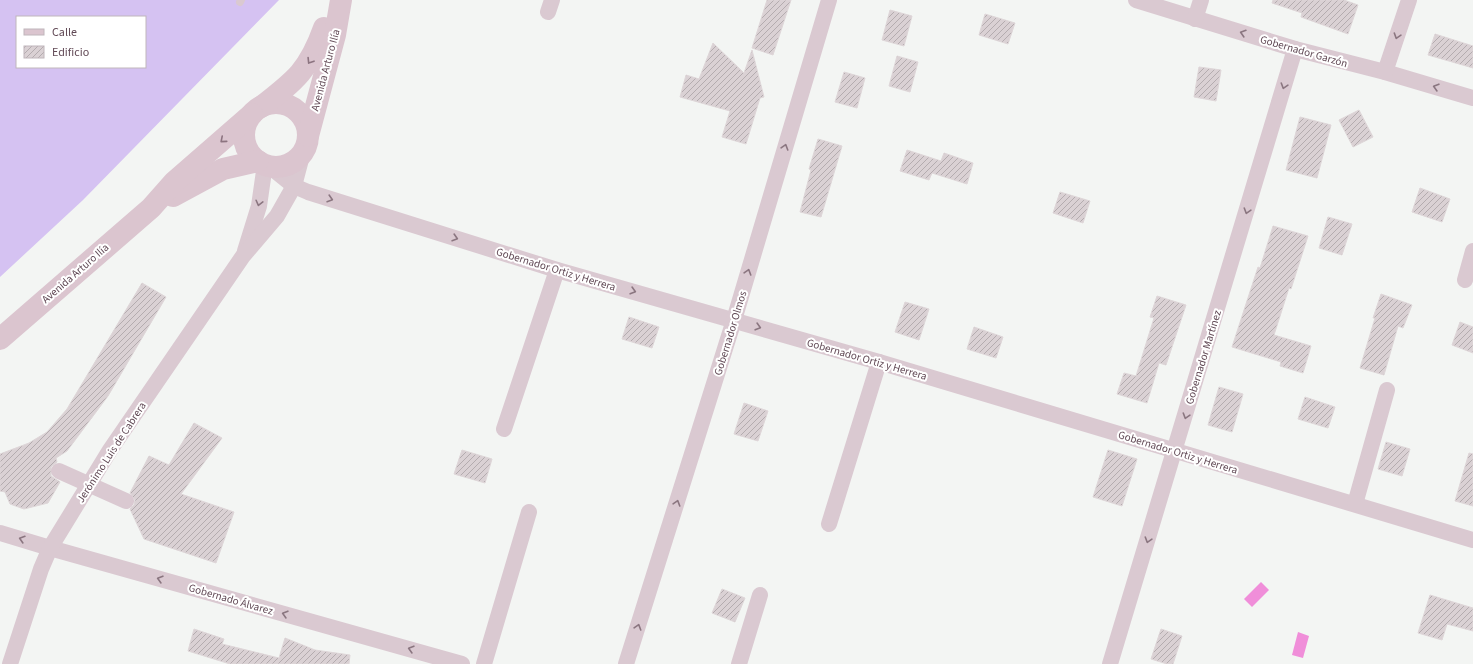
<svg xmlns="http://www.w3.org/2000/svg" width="1473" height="664" viewBox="0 0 1473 664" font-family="'Source Sans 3',sans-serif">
<defs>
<pattern id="building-hatch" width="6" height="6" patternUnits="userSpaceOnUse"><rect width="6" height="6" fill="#dad1d4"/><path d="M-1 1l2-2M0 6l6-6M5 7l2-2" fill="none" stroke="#b4acaf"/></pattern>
</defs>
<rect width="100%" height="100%" fill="#f3f5f3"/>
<!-- grass -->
<path fill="#d5c2f2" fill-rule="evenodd" d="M0,0h279l-196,200 -83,77zM17,17h128v50h-128z"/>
<!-- water -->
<g fill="#f08ed9">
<path d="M1261,582l8,8 -17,17 -8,-8z"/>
<path d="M1298,632l11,4 -6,22 -11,-3z"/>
</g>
<!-- building -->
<g fill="url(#building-hatch)" stroke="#ded6d8">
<path d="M767,0h24l-18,55 -21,-7z"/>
<path d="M1273,0h71l14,5 -10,29 -47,-17 1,-4 -30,-10z"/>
<path d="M890,10l22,6 -8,30 -22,-6z"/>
<path d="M985,14l30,9 -7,21 -29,-9z"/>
<path d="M1435,34l38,12v22l-45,-13z"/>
<path d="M713,43l31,30 8,-23 12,47 -4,1 -14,46 -24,-7 8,-26 -50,-14 6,-22 13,4z"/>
<path d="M897,56l21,6 -8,30 -21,-6z"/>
<path d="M1199,67l22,3 -5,31 -22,-4z"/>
<path d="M844,72l21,6 -8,30 -22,-6z"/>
<path d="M1359,110l14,27 -20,10 -14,-27z"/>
<path d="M1300,117l31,8 -14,53 -31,-8z"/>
<path d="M818,139l24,7 -21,71 -21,-5 11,-42 -2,-1z"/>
<path d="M907,150l34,11 3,-8 29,10 -6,21 -35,-11 -3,7 -29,-9z"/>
<path d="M1420,188l30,11 -8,23 -30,-10z"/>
<path d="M1060,192l30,9 -7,22 -30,-10z"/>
<path d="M1328,217l24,7 -10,31 -23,-7z"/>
<path d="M1273,226l35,10 -17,53 -2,-1 -15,47 37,11 -8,27 -23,-7 1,-4 -49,-15 26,-80 2,1z"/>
<path d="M142,283l24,14 -58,99 -41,55 -11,7 1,4 -6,5v9l9,6 -12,21 -24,6 -14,-5 -5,-12 -5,-1v-37l29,-11 18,-11 20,-23z"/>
<path d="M1381,294l31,11 -9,23 -5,-2 -14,49 -24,-7 15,-50h-2z"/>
<path d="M1157,296l29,9 -20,60 -7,-2 -12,40 -30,-9 7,-21 12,3 18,-58 -4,-1z"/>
<path d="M905,302l24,7 -10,31 -24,-8z"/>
<path d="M629,317l30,10 -7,21 -30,-9z"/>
<path d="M1460,322l13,5v26l-21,-8z"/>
<path d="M974,327l29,10 -7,21 -29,-9z"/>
<path d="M1219,387l24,7 -11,38 -24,-7z"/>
<path d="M1305,397l30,10 -7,21 -30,-9z"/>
<path d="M744,403l24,8 -10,30 -24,-7z"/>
<path d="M194,423l28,15 -41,56 53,18 -18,51 -72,-24 -14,-30 4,-4 1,-5 -5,-7 19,-37 20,9z"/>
<path d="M1386,442l24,7 -8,27 -24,-7z"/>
<path d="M462,450l30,9 -7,24 -31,-9z"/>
<path d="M1108,450l29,9 -15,47 -29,-9z"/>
<path d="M1469,453l4,1v52l-18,-5z"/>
<path d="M722,589l23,9 -10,24 -23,-9z"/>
<path d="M1430,595l43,13v23l-26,-7 -5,16 -24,-7z"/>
<path d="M194,629l30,10 -2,5 57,14 6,-20 30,12 35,5 -1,9h-119l-42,-13z"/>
<path d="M1161,629l21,7 -9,28h-6l-16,-5z"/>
</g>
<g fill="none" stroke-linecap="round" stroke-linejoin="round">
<!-- lane -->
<path stroke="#dac9d1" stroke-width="8" d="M240,2l1,-2"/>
<!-- street -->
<g stroke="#dac9d1" stroke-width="16">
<path d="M1136,0l159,49 90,23 88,26"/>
<path d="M548,12l4,-12"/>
<path d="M1195,19l6,-19"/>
<path d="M1385,72l24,-72"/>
<path d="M268,165l26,21 14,6 249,78 322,92 594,178"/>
<path d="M245,251l14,-45 6,-42"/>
<path d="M1465,280l8,-29"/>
<path d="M504,429l53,-159"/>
<path d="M1355,504l32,-114"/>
<path d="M829,524l50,-162"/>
<path d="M0,533l50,15 412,116"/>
<path d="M10,664l31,-95 9,-21 60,-98 133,-194 34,-40 17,-30 9,-34"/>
<path d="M484,664l45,-152"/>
<path d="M626,664l108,-344 95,-320"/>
<path d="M739,664l21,-69"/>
<path d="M1110,664l185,-615"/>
</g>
<!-- secondary -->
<g stroke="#dbc5cf" stroke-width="22">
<circle cx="276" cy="135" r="32"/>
<path d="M261,107c35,-27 48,-37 63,-79"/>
<path d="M308,136l27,-101 6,-35"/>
<path d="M173,196l50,-27 35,-8"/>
<path d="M0,339l151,-131 23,-26 78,-68"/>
</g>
<!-- street-bridge -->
<path stroke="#dac9d1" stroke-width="16" d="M59,471l67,30"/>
</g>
<!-- one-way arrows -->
<defs><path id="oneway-chevron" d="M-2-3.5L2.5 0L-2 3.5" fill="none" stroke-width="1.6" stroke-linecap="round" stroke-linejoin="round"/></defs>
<g stroke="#8b7680">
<use href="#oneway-chevron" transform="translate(1243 33) rotate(-163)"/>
<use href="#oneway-chevron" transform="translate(1397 36) rotate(108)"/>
<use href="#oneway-chevron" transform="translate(1284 86) rotate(107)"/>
<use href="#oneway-chevron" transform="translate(1436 87) rotate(-164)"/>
<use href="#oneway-chevron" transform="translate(785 147) rotate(-73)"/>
<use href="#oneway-chevron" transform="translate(330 199) rotate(17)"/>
<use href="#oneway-chevron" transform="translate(259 203) rotate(104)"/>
<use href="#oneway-chevron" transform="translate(1247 211) rotate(107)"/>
<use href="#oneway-chevron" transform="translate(455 238) rotate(17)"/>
<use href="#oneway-chevron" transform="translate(748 272) rotate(-73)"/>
<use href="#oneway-chevron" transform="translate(633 291) rotate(16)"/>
<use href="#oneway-chevron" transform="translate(758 327) rotate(16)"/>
<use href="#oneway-chevron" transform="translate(1186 416) rotate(107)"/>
<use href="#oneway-chevron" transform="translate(677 503) rotate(-73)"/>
<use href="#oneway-chevron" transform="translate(22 539) rotate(-163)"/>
<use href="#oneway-chevron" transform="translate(1148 540) rotate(107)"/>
<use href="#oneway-chevron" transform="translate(160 579) rotate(-164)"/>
<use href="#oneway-chevron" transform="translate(285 614) rotate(-164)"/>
<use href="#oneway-chevron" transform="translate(638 627) rotate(-73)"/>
<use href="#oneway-chevron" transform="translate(411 649) rotate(-164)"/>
</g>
<g stroke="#8c7480">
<use href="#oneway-chevron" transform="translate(310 61) rotate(122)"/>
<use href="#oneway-chevron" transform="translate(223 140) rotate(139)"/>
</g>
<g text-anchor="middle" stroke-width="4" stroke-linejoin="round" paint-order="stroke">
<!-- street labels -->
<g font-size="11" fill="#614955" stroke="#fff">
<text transform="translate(1304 51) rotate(16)" y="4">Gobernador Garzón</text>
<text transform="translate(325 70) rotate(-75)" y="4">Avenida Arturo Ilía</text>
<text transform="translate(556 269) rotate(17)" y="4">Gobernador Ortiz y Herrera</text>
<text transform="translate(75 273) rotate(-41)" y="4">Avenida Arturo Ilía</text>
<text transform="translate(730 333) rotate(-73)" y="4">Gobernador Olmos</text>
<text transform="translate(1203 357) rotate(-73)" y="4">Gobernador Martínez</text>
<text transform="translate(867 359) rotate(16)" y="4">Gobernador Ortiz y Herrera</text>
<text transform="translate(111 452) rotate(-57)" y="4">Jerónimo Luis de Cabrera</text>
<text transform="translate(1178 452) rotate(17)" y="4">Gobernador Ortiz y Herrera</text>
<text transform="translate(231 599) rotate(16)" y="4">Gobernado Álvarez</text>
</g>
</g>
<!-- legend -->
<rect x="16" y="16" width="130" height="52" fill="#ffffff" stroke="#c0b6bb"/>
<rect x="24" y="29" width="20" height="6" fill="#dbc5cf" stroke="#c0b6bb"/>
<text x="52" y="36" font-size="12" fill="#614955">Calle</text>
<rect x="24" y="46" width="20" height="12" fill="url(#building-hatch)" stroke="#c0b6bb"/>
<text x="52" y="56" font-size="12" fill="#614955">Edificio</text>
</svg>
